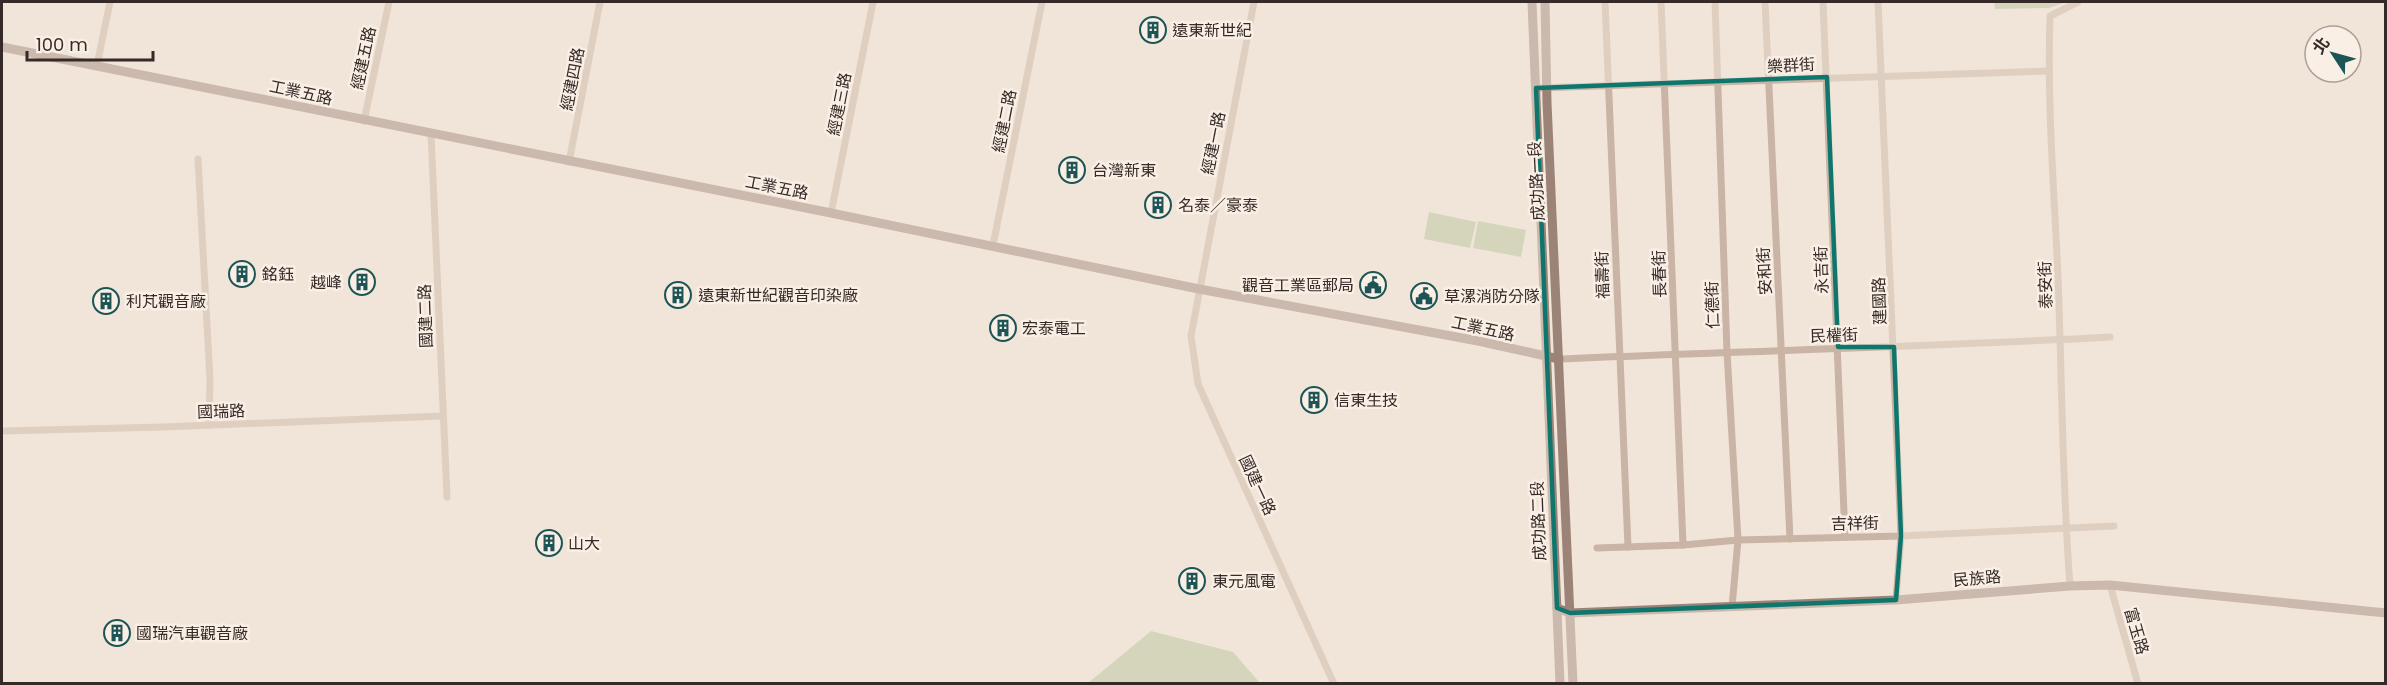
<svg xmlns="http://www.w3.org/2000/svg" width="2387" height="685" viewBox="0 0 2387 685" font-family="Poppins,'Noto Sans TC',sans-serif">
<rect width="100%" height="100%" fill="#f1e5d9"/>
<!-- green -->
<g fill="#b4c09a">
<path d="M1994,2h72l-17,6 -54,1z"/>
<path d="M1429,212l47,10 -6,26 -46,-9z"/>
<path d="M1478,221l48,9 -5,27 -48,-9z"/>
<path d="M1151,631l82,21 27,31h-172z"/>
</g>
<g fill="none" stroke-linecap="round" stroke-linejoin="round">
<!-- street -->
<g stroke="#c9b4a5" stroke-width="7">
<path d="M1254,2l-63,334 7,48 136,300"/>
<path d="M1605,2l23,545"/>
<path d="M1661,2l22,543"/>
<path d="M1715,2l12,350 11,188 -6,67"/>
<path d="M1765,2l25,537"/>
<path d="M1823,2l22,535"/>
<path d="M1878,2l23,534 -5,64"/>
<path d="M97,65l13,-63"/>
<path d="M1536,88l512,-17"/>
<path d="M364,121l25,-119"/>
<path d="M431,134l16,363"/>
<path d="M198,159l12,220 -1,46"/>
<path d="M569,162l31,-160"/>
<path d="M831,213l42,-211"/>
<path d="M993,245l49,-243"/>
<path d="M1559,359c184,-8 368,-12 551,-22"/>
<path d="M2,431l161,-4 279,-11"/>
<path d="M1597,548l86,-3 55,-5 163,-4 213,-10"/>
<path d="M2110,585l28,99"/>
<path d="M2070,586c-8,-104 -8,-207 -12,-310 -4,-87 -11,-174 -8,-260l28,-14"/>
</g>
<!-- secondary -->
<g stroke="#9c8377" stroke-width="9">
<path d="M1532,2l28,682"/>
<path d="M1545,2l2,101 26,581"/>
<path d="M2,47l829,166 368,76 279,52 81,18"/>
<path d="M1557,608l13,5 326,-13 174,-14 40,-1 276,28"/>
</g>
</g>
<!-- marked area -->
<path d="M0 0H2387V685H0ZM1827,77l11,270h56l7,189 -5,64 -326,13 -13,-5 -21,-520z" fill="#f1e5d9" fill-opacity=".55" fill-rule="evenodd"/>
<path fill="none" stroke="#0f766e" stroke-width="4.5" stroke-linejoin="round" d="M1827,77l11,270h56l7,189 -5,64 -326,13 -13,-5 -21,-520z"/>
<!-- icons -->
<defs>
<symbol id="building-ring" viewBox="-11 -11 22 22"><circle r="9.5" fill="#f9efe5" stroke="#1d5456" stroke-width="1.5"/><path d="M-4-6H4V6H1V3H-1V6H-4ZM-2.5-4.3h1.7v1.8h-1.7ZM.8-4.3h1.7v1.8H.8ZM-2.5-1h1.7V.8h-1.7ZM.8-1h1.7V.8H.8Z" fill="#1d5456"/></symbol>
<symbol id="civic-ring" viewBox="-11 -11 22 22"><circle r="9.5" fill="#f9efe5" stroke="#1d5456" stroke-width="1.5"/><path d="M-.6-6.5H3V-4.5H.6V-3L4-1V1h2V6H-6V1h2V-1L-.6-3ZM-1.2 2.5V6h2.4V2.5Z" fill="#1d5456"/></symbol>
</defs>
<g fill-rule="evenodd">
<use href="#building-ring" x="1138" y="15" width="30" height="30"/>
<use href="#building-ring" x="1057" y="155" width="30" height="30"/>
<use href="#building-ring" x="1143" y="190" width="30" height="30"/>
<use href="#building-ring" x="227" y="259" width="30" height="30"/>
<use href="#building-ring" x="347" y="267" width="30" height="30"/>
<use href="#civic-ring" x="1358" y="270" width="30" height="30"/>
<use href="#building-ring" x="663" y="280" width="30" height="30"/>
<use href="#civic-ring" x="1409" y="281" width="30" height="30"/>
<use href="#building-ring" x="91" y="286" width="30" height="30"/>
<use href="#building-ring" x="988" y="313" width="30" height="30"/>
<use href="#building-ring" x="1299" y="385" width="30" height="30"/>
<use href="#building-ring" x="534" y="528" width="30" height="30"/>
<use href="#building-ring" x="1177" y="566" width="30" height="30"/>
<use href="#building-ring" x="102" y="618" width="30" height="30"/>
</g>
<g text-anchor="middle" stroke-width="5" stroke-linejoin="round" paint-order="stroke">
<!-- poi labels -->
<g font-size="16" fill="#352a27" stroke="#f9efe5" text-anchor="start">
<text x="1172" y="36">遠東新世紀</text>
<text x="1092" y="176">台灣新東</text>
<text x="1178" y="211">名泰／豪泰</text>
<text x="262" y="280">銘鈺</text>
<text x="342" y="288" text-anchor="end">越峰</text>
<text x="1354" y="291" text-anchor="end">觀音工業區郵局</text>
<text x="698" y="301">遠東新世紀觀音印染廠</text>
<text x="1444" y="302">草漯消防分隊</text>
<text x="126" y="307">利芃觀音廠</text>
<text x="1022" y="334">宏泰電工</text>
<text x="1334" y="406">信東生技</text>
<text x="568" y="549">山大</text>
<text x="1212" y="587">東元風電</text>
<text x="136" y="639">國瑞汽車觀音廠</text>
</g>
<!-- street labels -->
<g font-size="16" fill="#352a27" stroke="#f9efe5">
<text transform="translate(363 58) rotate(-78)" y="6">經建五路</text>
<text transform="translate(1791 65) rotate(-3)" y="6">樂群街</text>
<text transform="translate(572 79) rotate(-79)" y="6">經建四路</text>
<text transform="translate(301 92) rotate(12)" y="6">工業五路</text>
<text transform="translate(839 104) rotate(-79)" y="6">經建三路</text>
<text transform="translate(1004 121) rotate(-79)" y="6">經建二路</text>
<text transform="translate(1213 143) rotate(-79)" y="6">經建一路</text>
<text transform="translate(1536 181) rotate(-93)" y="6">成功路一段</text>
<text transform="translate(777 187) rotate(11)" y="6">工業五路</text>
<text transform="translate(1821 270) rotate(-92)" y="6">永吉街</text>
<text transform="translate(1764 271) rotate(-93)" y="6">安和街</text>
<text transform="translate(1659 274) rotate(-92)" y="6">長春街</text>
<text transform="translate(1602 275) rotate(-92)" y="6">福壽街</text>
<text transform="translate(2045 285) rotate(-92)" y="6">泰安街</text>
<text transform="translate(1879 301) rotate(-92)" y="6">建國路</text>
<text transform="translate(1712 305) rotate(-92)" y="6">仁德街</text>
<text transform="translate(425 316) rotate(-92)" y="6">國建二路</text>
<text transform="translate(1483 328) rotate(12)" y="6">工業五路</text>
<text transform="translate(1834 335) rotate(-2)" y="6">民權街</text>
<text transform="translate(221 411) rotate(-2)" y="6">國瑞路</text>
<text transform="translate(1258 485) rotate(65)" y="6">國建一路</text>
<text transform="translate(1538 521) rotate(-92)" y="6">成功路二段</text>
<text transform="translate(1855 523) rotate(-1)" y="6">吉祥街</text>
<text transform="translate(1977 578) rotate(-5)" y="6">民族路</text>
<text transform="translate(2137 631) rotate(74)" y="6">富玉路</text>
</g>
</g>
<!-- border -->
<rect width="2387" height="685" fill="none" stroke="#352a27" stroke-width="6"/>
<!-- north arrow -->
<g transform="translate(2333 54) rotate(306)"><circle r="28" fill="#f9efe5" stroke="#aba099" stroke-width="1.5"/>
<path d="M0-4.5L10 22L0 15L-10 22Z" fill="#1d5456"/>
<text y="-9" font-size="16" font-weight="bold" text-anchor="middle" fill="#352a27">北</text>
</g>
<!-- scale -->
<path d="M27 51v9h126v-9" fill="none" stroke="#352a27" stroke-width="3"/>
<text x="36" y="51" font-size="18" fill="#352a27" stroke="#f9efe5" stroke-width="4.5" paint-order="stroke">100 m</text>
</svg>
